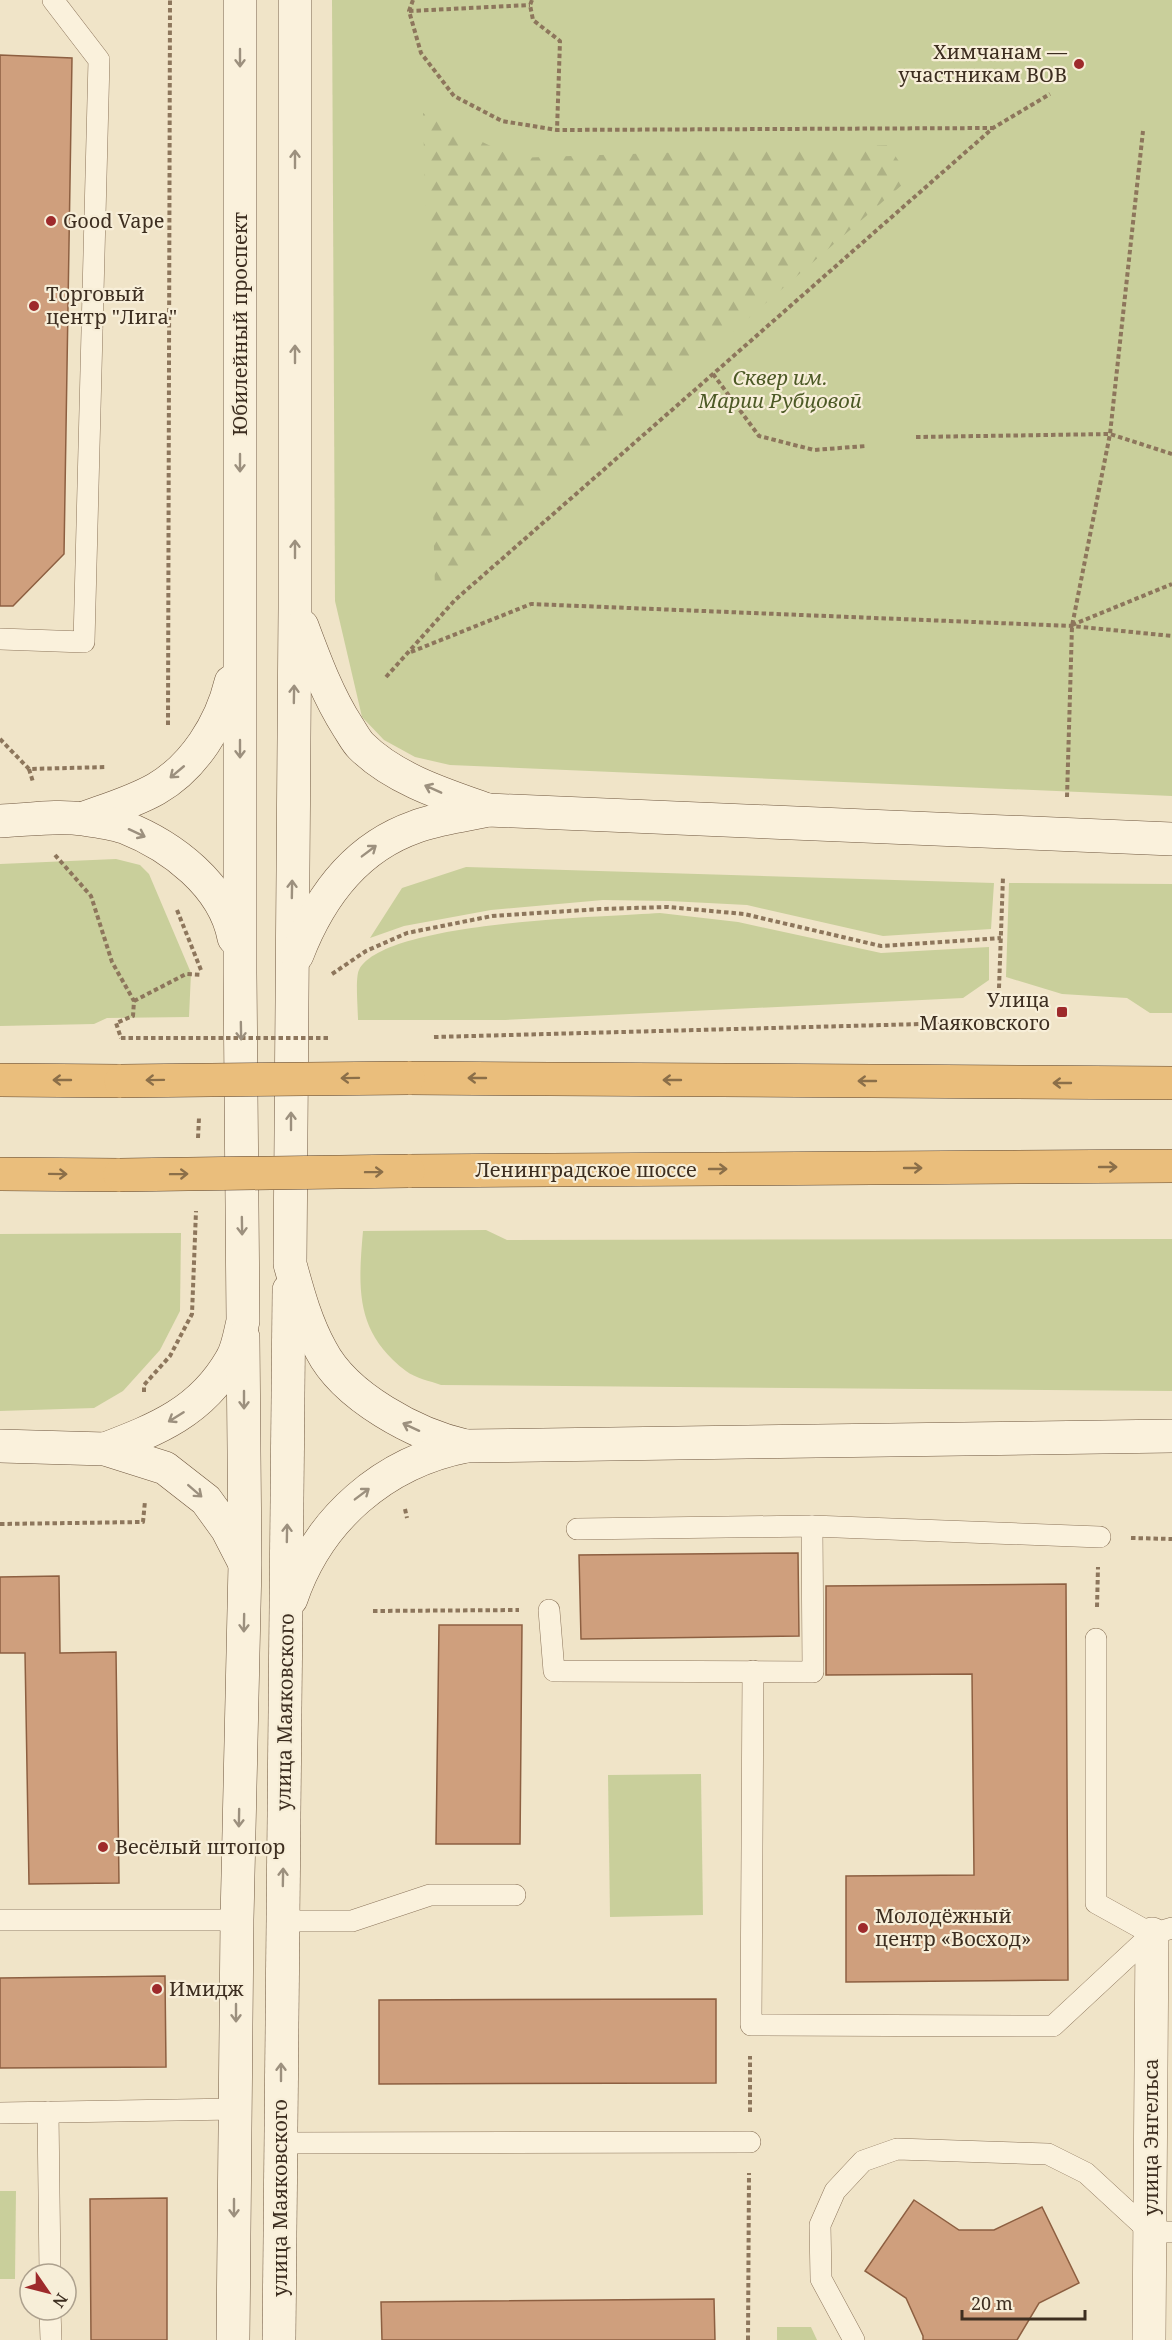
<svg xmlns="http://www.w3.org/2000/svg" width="1172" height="2340" viewBox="0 0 1172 2340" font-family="'Noto Serif',serif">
<defs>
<pattern id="forest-firs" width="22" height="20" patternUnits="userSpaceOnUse" patternTransform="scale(1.5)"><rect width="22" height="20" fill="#c9cf9b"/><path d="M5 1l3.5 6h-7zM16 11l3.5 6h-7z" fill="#aeb285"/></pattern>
</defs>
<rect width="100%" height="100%" fill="#f0e4c8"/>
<!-- green -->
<g fill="#c9cf9b">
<path d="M332,0h840v796l-722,-31 -35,-8 -31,-17 -22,-23 -27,-116z"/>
<path d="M116,859l24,6 9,9 42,99 -2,44 -82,1 -13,6 -94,2v-162z"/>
<path d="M466,867l528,16 -3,46 -108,7 -136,-31 -78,-4 -66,-1 -112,10 -87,16 -34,12 32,-50z"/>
<path d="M1009,883l163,1v129h-22l-23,-15 -65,-4 -56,-17z"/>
<path d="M660,913l78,9 143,31 108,-6v33l-26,18 -458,22h-147c0,-11 -3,-42 1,-50 25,-49 246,-53 301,-57z"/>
<path d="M486,1230l21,10 665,-1v152l-731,-6c-11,-4 -26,-7 -35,-14 -51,-39 -48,-82 -43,-140z"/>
<path d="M181,1233l-1,78 -20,39 -37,41 -29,17 -94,3v-177z"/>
<path d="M701,1774l2,141 -93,2 -2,-142z"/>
<path d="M0,2191h16l-1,88h-15z"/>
<path d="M777,2327h34l6,13h-40z"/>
</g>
<!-- forest -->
<path fill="url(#forest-firs)" d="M423,113l92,45 373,-13 22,33 -475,412z"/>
<!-- building -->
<g fill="#cf9f7d" stroke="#8d5f41" stroke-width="1.5">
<path d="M0,55l72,3 -8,496 -51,52h-13z"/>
<path d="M798,1553l1,83 -218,3 -2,-84z"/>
<path d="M59,1576l1,77 56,-1 3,231 -90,1 -4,-231h-25v-76z"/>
<path d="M1066,1584l2,396 -222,2v-106l128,-1 -2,-201 -146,1v-89z"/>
<path d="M439,1625h83l-2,219h-84z"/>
<path d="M165,1976l1,91 -166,1v-90z"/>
<path d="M716,1999v84l-337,1v-84z"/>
<path d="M167,2198v142h-76l-1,-141z"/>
<path d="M914,2200l45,30h35l48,-23 37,76 -40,20 -22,37h-94v-4l-17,-38 -41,-27z"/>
<path d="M714,2299l1,41h-333l-1,-38z"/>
</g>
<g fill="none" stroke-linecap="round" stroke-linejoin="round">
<defs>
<g id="service">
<path d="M0,639l84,3 15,-582 -46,-60"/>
<path d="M577,1529l235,-3 288,11"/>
<path d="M549,1610l5,61 259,1 -1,-146"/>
<path d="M1096,1639v264l56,31"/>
<path d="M753,1671l-2,354 302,1 99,-92 20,-6"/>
<path d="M0,1920h237"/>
<path d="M283,1921h69l78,-26h85"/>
<path d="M48,2112l2,162"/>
<path d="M0,2113l235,-4"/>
<path d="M281,2143l469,-1"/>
<path d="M50,2310l1,30"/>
<path d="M854,2340l-33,-61 -1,-54 15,-34 28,-30 34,-12 151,5 38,19 64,59h22"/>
</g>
<path id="minor" d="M1149,2340l3,-406"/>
<g id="secondary">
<path d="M295,0v608l-5,656c8,29 16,59 31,86 24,47 95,85 145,96"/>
<path d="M302,626c13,35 26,70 46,101 4,6 8,14 13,19 33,33 84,49 127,64"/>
<path d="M84,818c25,-9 49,-16 72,-29 38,-22 65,-65 75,-107"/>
<path d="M0,821c27,-1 57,-6 83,-2 14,2 29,4 41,8 48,19 100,58 110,111"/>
<path d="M297,955c22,-57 58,-107 118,-128 23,-9 49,-11 73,-17l684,29"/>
<path d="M0,1446l105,3 60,19 41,32 21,29 16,31"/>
<path d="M105,1449c52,-20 96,-37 126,-89 7,-11 9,-27 12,-39l-3,-348v-973"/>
<path d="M291,1599c27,-80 93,-137 175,-153l706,-10"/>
<path d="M233,2340l4,-420 8,-356 -2,-227"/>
<path d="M279,2340l10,-1050"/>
</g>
<g id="trunk">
<path d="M408,1078l764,5"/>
<path d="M0,1080l121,1"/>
<path d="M408,1171l764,-5"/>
<path d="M0,1174l120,1"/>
</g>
</defs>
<!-- service casing -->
<use href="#service" stroke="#8d765c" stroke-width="22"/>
<!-- minor casing -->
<use href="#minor" stroke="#8d765c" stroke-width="34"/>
<!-- secondary casing -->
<use href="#secondary" stroke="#6f573f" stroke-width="34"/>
<!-- trunk casing -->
<use href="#trunk" stroke="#5b4430" stroke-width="34"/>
<!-- path -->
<g stroke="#8d765c" stroke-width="4" stroke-dasharray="4.5 3" stroke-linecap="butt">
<path d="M413,0l-4,11 12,42 33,43 48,25 55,9 436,-2"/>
<path d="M532,0l-2,5 3,15 27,21 -3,89"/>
<path d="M409,11l121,-6"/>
<path d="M713,374l46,62 55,14 52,-4"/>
<path d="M916,437l194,-3 62,20"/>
<path d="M1072,625l100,-41"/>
<path d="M411,652l120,-48 541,22 100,10"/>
<path d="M386,677l69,-77 258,-226 280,-246 57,-34"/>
<path d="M168,725l2,-725"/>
<path d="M0,739l29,30 78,-2"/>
<path d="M29,769l4,13"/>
<path d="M1067,797l5,-171 38,-192 33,-303"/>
<path d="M55,855l36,41 21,66 22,39 -1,15 -17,7 5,15"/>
<path d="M177,910l24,60"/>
<path d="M332,974l34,-23 41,-18 85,-17 108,-7 68,-2 76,7 137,32 120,-8"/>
<path d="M999,988l4,-111"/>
<path d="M134,1001l52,-27 16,1"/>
<path d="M434,1037l563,-15"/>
<path d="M198,1138l1,-20"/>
<path d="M144,1392v-7l26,-29 22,-42 4,-103"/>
<path d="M405,1509l2,9"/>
<path d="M0,1524l143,-2 2,-21"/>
<path d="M1131,1538l41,1"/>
<path d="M1097,1607l1,-40"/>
<path d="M373,1611l146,-1"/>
<path d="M750,2112v-56"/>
<path d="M748,2340l1,-167"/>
</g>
<!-- service -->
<use href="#service" stroke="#faf1dc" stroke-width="21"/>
<!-- minor -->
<use href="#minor" stroke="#faf1dc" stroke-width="33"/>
<!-- secondary -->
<use href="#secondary" stroke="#faf1dc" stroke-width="33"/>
<!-- trunk -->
<use href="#trunk" stroke="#eabe7c" stroke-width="33"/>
<defs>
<g id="trunk-bridge">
<path d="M121,1081l287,-3"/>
<path d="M120,1175l288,-4"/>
</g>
</defs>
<!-- trunk-bridge casing -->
<use href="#trunk-bridge" stroke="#5b4430" stroke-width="34" stroke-linecap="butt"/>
<!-- path-bridge -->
<path stroke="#8d765c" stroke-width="4" stroke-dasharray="4.5 3" stroke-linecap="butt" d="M121,1038h209"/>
<!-- trunk-bridge -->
<use href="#trunk-bridge" stroke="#eabe7c" stroke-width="33"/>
</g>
<!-- one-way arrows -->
<defs><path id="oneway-shaft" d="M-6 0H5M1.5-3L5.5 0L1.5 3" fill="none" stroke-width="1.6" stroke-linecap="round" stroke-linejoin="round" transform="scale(1.5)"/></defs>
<g stroke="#9c907e">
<use href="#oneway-shaft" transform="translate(240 58) rotate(90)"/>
<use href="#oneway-shaft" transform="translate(295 159) rotate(-90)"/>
<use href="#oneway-shaft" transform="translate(295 354) rotate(-90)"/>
<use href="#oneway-shaft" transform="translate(240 463) rotate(90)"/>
<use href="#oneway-shaft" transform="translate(295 549) rotate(-90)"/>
<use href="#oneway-shaft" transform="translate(294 694) rotate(-89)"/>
<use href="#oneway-shaft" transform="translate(240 749) rotate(90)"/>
<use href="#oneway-shaft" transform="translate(177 772) rotate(140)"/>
<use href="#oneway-shaft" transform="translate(433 789) rotate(-156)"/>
<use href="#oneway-shaft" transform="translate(137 833) rotate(25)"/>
<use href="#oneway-shaft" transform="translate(369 851) rotate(-37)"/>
<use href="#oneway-shaft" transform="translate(292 889) rotate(-89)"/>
<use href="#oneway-shaft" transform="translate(241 1031) rotate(89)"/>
<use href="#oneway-shaft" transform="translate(291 1121) rotate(-90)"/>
<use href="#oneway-shaft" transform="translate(242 1226) rotate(89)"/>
<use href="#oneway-shaft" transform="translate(244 1400) rotate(90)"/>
<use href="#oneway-shaft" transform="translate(176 1417) rotate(148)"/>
<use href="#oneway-shaft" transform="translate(411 1427) rotate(-155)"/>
<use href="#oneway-shaft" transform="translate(195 1491) rotate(41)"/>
<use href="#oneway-shaft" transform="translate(362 1494) rotate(-37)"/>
<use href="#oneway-shaft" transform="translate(287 1533) rotate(-89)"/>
<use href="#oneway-shaft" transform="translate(244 1623) rotate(91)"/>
<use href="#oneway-shaft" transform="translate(239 1818) rotate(91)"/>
<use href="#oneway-shaft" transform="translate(283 1877) rotate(-89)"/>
<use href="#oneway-shaft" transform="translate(236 2013) rotate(90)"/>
<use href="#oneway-shaft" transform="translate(281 2072) rotate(-90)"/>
<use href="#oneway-shaft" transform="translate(234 2208) rotate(90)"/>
</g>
<g stroke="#8b6f49">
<use href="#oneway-shaft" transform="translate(350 1078) rotate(179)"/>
<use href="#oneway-shaft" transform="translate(477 1078) rotate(-180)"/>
<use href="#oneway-shaft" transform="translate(62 1080) rotate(-180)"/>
<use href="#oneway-shaft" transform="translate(155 1080) rotate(179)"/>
<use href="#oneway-shaft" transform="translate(672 1080) rotate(-180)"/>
<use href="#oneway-shaft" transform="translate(867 1081) rotate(-180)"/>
<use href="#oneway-shaft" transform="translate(1062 1083) rotate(-180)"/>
<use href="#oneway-shaft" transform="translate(1108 1167)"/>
<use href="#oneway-shaft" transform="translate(913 1168)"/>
<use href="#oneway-shaft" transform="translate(718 1169)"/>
<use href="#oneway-shaft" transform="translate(374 1172) rotate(-1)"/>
<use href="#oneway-shaft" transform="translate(58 1174) rotate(1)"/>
<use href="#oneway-shaft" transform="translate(179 1174) rotate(-1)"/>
</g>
<!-- markers -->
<g fill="#9e2a2b" stroke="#f7eed8" stroke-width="2">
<circle cx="1079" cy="64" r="6"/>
<circle cx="51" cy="221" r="6"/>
<circle cx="34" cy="306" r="6"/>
<rect x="1056" y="1006" width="12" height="12" rx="3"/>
<circle cx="103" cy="1847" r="6"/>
<circle cx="863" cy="1928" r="6"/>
<circle cx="157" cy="1989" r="6"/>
</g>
<g text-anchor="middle" stroke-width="4.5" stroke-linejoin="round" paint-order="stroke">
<!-- poi labels -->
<g font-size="20" fill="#3d2e20" stroke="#f7eed8" text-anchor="start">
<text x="1067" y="59" text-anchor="end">Химчанам —<tspan x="1067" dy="23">участникам ВОВ</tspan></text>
<text x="63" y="228">Good Vape</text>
<text x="46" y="301">Торговый<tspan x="46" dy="23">центр "Лига"</tspan></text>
<text x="1050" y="1007" text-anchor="end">Улица<tspan x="1050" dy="23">Маяковского</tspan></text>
<text x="115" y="1854">Весёлый штопор</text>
<text x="875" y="1923">Молодёжный<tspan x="875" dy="23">центр «Восход»</tspan></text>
<text x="169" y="1996">Имидж</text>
</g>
<!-- street labels -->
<g font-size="20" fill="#3d2e20" stroke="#f7eed8">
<text transform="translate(240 324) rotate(-90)" y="7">Юбилейный проспект</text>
<text x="586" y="1177">Ленинградское шоссе</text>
<text transform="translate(285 1712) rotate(-89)" y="7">улица Маяковского</text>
<text transform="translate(1151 2137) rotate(-90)" y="7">улица Энгельса</text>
<text transform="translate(280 2198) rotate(-90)" y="7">улица Маяковского</text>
</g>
<!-- park labels -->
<g font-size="20" font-style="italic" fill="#4d5a26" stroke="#f7eed8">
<text x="780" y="385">Сквер им.<tspan x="780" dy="23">Марии Рубцовой</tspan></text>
</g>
</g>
<!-- north arrow -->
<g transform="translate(48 2292) rotate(125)"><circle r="28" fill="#f7eed8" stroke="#ada18e" stroke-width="1.5"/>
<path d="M0-4.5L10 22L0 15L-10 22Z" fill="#9e2a2b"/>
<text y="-9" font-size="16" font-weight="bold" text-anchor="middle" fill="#3d2e20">N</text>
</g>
<!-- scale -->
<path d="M962 2310v9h123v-9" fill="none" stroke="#3d2e20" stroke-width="3"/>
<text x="971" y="2310" font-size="18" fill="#3d2e20" stroke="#f7eed8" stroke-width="4.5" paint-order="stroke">20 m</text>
</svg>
